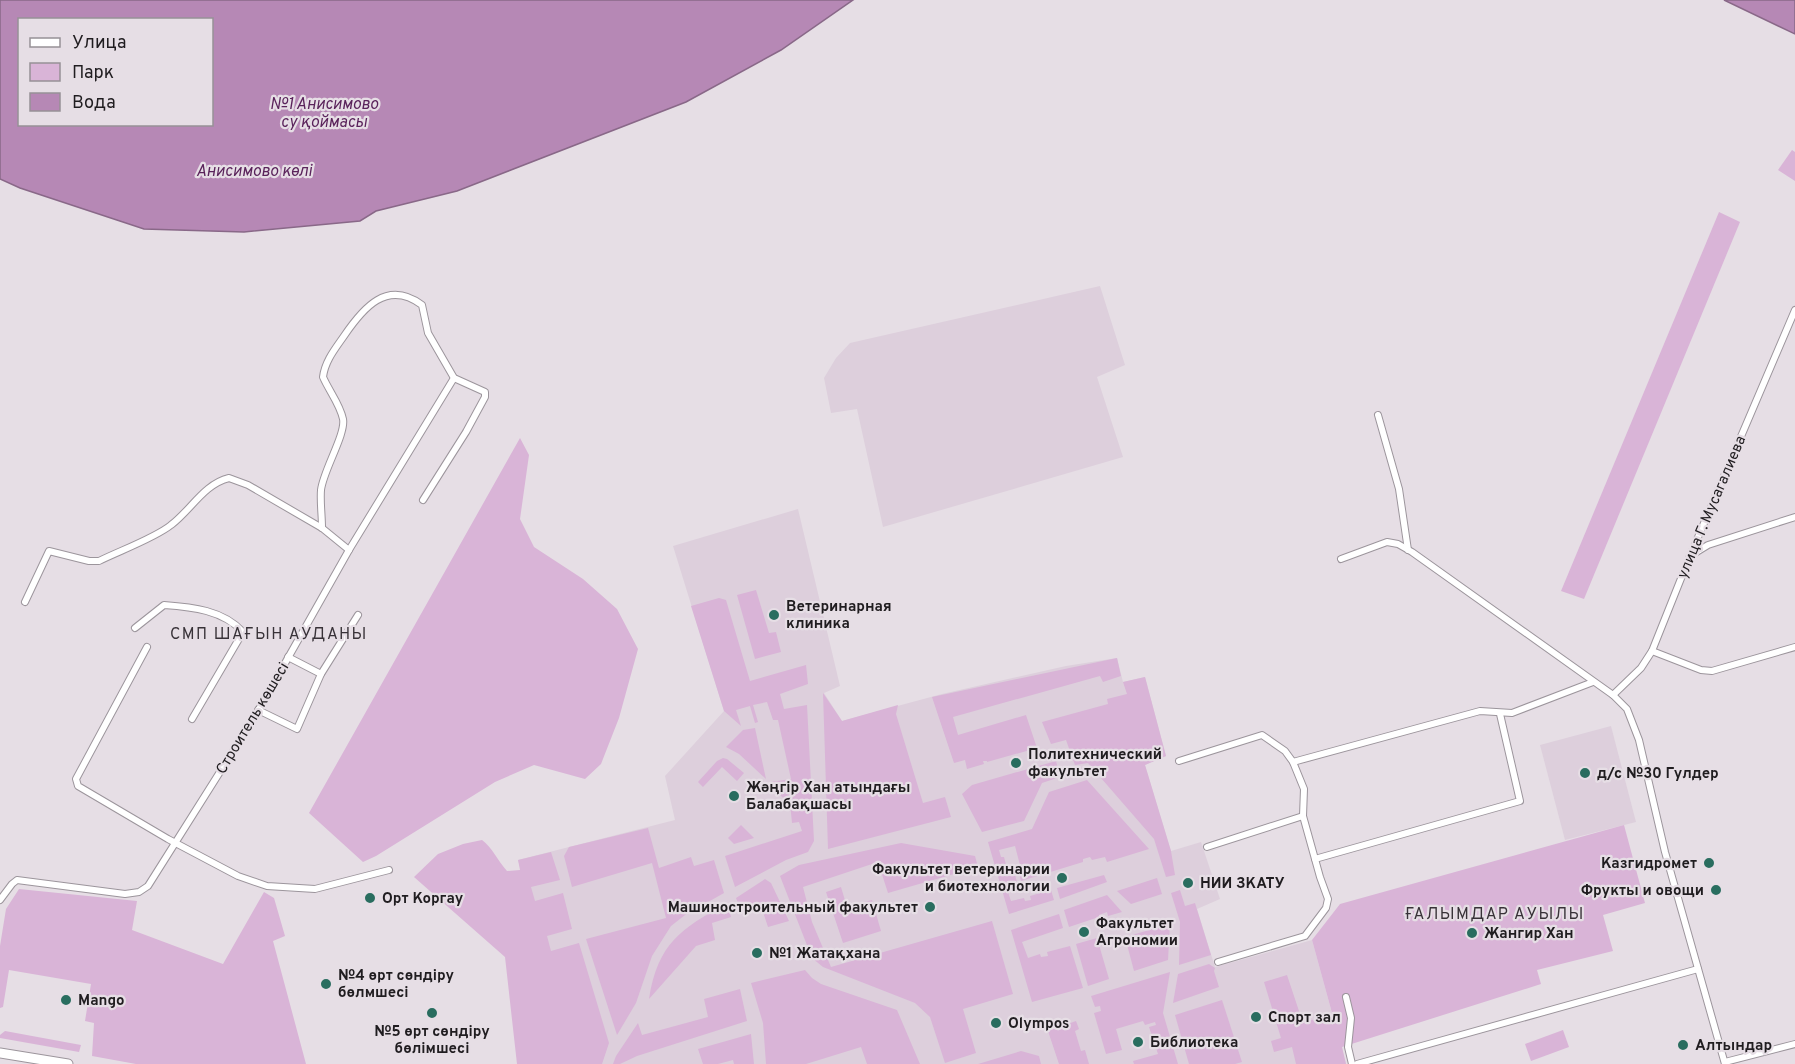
<svg xmlns="http://www.w3.org/2000/svg" width="1795" height="1064" viewBox="0 0 1795 1064" font-family="Overpass,sans-serif">
<rect width="100%" height="100%" fill="#e6dee5"/>
<!-- built -->
<g fill="#ddcfdc">
<path d="M1100,286l25,79 -28,12 26,80 -240,70 -26,-118 -26,4 -7,-35 12,-20 14,-15z"/>
<path d="M798,509l42,177 -16,7 18,28 100,-27 124,-28 51,-8 6,24 22,-5 21,79 -21,9 26,86 30,-9 19,57 -23,10 18,58 97,-27 34,124h-765l-63,-204 157,-40 -10,-44 59,-65 -51,-165z"/>
<path d="M1611,726l25,96 -71,18 -25,-95z"/>
</g>
<!-- green -->
<g fill="#d9b4d7">
<path d="M1792,150l3,2v29l-17,-11z"/>
<path d="M1719,212l21,10 -156,377 -23,-8z"/>
<path d="M520,438l9,17 -9,64 14,28 49,32 34,30 21,40 -19,69 -18,46 -16,15 -51,-14 -39,17 -119,74 -13,6 -54,-49z"/>
<path d="M756,590l13,43 7,-1 5,20 -26,7 -18,-64z"/>
<path d="M719,598l7,2 24,81 56,-16 2,19 -28,10 4,15 23,-4 7,136 -6,11 -22,8 -51,27 -10,-31 77,-25 -3,-9 -7,1 -2,-20 -18,-14 -1,-7 20,-3 -13,-59h-5l-6,-18 -14,3 5,17 -3,1 -5,-17 -14,4 5,16 -17,-15 -33,-105z"/>
<path d="M1117,658l4,18 -18,6 -3,-6 -147,41 5,18 68,-20 11,33 -50,14v-1h-4l1,3 -17,5 -2,-9 -11,3 -22,-66z"/>
<path d="M1145,677l21,79 -21,9 26,86 4,24 -9,2 -12,-38 -66,-76 -13,2 -9,-25 -15,4 -9,-22 66,-18 -1,-5 20,-5 -4,-12z"/>
<path d="M823,693l19,28 56,-16 -2,9 27,89 22,-6 6,20 -123,32z"/>
<path d="M755,728l11,51 -27,-25 -13,-7 17,-17z"/>
<path d="M723,758l4,1 17,14 -7,8 -15,-14 -19,20 -5,-5 19,-21z"/>
<path d="M1056,761l4,16 -18,6 -18,38 -42,11 -20,-38 10,-9z"/>
<path d="M1087,780l62,69 -42,13 -2,-5 -13,3 -2,-3 -7,2v3l-62,19 -2,-7 3,-1 -7,-27 -16,4 2,7h3l5,19 6,-1 2,7 -11,4 5,15 13,-3 1,3 6,-1 -1,-4 21,-6 3,10 -45,14 -21,-72 44,-13 17,-37z"/>
<path d="M741,825l13,13 -20,6 -6,-6z"/>
<path d="M1624,825l21,78 -42,12 10,36 -76,19 4,14 -199,63 4,17h-50l-4,-17 -18,5 -3,-11 10,-3 -17,-56 23,-7 16,48 29,-10 -20,-73 28,-36z"/>
<path d="M648,828l11,40 32,-11 3,9 20,-6 10,33 -39,22 -14,11 -19,30 -16,47 -19,32 -31,-96 80,-21 -14,-55 -80,24 -8,-31 5,-9z"/>
<path d="M482,840c10,7 16,21 25,31l13,-1 -2,-10 33,-8 9,28 -29,7 4,14 28,-8 9,36 -25,7 4,15 28,-8 30,100 -7,21h-85l-12,-107 -91,-80 24,-23 25,-10z"/>
<path d="M901,843l74,13 3,11 -90,26 -10,-31 -75,25 9,35 19,45 161,-46 21,73 -50,15 13,44 -31,10 -15,-46 -15,-14 -92,-36 -11,-9 -32,-82 19,-11z"/>
<path d="M1104,875l3,7 -47,17 -3,-11z"/>
<path d="M1157,878l5,16 -31,10 -14,-13z"/>
<path d="M765,879l6,4 18,38 -21,6 -6,-18 -20,5 -6,-16z"/>
<path d="M841,887l6,20 25,-7 9,31 -38,12 -17,-51z"/>
<path d="M19,889l118,12 -5,29 91,34 41,-72 10,6 11,38 -12,5 33,123h-170l-44,-8 2,-33 -9,-2 6,-37 -82,-14 -6,37 -3,1v-62l6,-37z"/>
<path d="M1180,890l5,16 10,-3 16,52 -32,10 1,-43 -9,-29z"/>
<path d="M1107,895l15,17 -14,4 -1,-4 -8,3v2l-30,10 -5,-17z"/>
<path d="M727,903l4,14 -19,6 3,17 -19,6 -47,53c9,-56 32,-70 78,-96z"/>
<path d="M1059,914l4,14 -41,14 6,16 12,-4 1,3 7,-1 -1,-4 23,-6 13,42 -51,14 -21,-72z"/>
<path d="M1170,924l-2,36 -34,11 -9,-34z"/>
<path d="M1097,938l12,41 -21,7 -12,-42z"/>
<path d="M1209,964l6,4 -1,3 5,16 -46,16 5,-29z"/>
<path d="M805,970l7,8 9,6 76,26 23,54h-53l-6,-17 -55,17h-40l-3,-41 -12,-40z"/>
<path d="M1170,972l-7,41 15,51h-44l-1,-3 25,-7 -9,-27 7,-2 -1,-3 -10,3 -2,-4 -27,8 6,21 -16,4 -12,-41 7,-2 -1,-5 -5,1 -4,-11z"/>
<path d="M740,989l7,32 -110,35 -17,8h-7l3,-8 22,-33 4,12 66,-18 -4,-18z"/>
<path d="M1222,1000l20,62 -7,2h-46l-14,-49z"/>
<path d="M1076,1021l3,8 -4,2 6,20 4,-1 4,14h-30l-11,-33z"/>
<path d="M1563,1030l6,17 -38,14 -6,-17z"/>
<path d="M5,1031l76,14 -2,7 -79,-14v-3z"/>
<path d="M751,1034l3,30h-20l-1,-4 -15,4h-15l-5,-15z"/>
<path d="M1021,1051l18,5 2,8h-63z"/>
</g>
<!-- water -->
<g fill="#b688b5" stroke="#896888" stroke-width="1.5" fill-rule="evenodd">
<path d="M0,0h853l-72,50 -95,52 -229,89 -81,20 -16,10 -116,11 -100,-3 -124,-41 -20,-9zM20,20h192v104h-192z"/>
<path d="M1724,0h71v34z"/>
</g>
<g fill="none" stroke-linecap="round" stroke-linejoin="round">
<defs>
<g id="minor">
<path d="M1378,415l21,74 9,61"/>
<path d="M322,528c0,-13 -2,-26 -1,-38 2,-19 25,-56 22,-71 -3,-15 -14,-28 -20,-42 2,-16 12,-28 21,-41 19,-28 43,-57 78,-31l6,28 26,45 31,14v5l-19,35 -43,68"/>
<path d="M1690,556l18,-11 87,-28"/>
<path d="M1341,559l46,-17 11,2 14,8 201,143 14,14 12,31 26,112 60,212"/>
<path d="M25,602l24,-51 40,10h10c20,-10 56,-23 72,-36 20,-15 33,-41 58,-47l19,7 74,43 27,22"/>
<path d="M135,628l29,-23c28,2 59,5 79,27l-51,87"/>
<path d="M147,647l-71,132 2,7 90,53 70,37 29,10 48,3 74,-19"/>
<path d="M1652,651l49,19 11,1 83,-24"/>
<path d="M288,657l33,17"/>
<path d="M1613,695l28,-27 11,-17 38,-95 105,-246"/>
<path d="M258,710l39,19 24,-55 37,-59"/>
<path d="M1179,761l83,-26 23,16 8,11 11,27 -1,27 17,61 8,22 -2,9 -21,28 -87,26"/>
<path d="M1293,762l187,-51 32,2 81,-31"/>
<path d="M1207,847l96,-31"/>
<path d="M1315,859l205,-58 -20,-87"/>
<path d="M0,900l12,-16 5,-4 108,14 14,-2 9,-6 106,-168 95,-168 105,-172"/>
<path d="M1346,997l5,21 -3,29 4,17"/>
<path d="M1725,1062l70,-18"/>
<path d="M1357,1064l341,-95"/>
</g>
<path id="primary" d="M0,1053l68,11"/>
</defs>
<!-- minor casing -->
<use href="#minor" stroke="#9c959c" stroke-width="8"/>
<!-- primary casing -->
<use href="#primary" stroke="#9c959c" stroke-width="11"/>
<!-- minor -->
<use href="#minor" stroke="#fff" stroke-width="6"/>
<!-- primary -->
<use href="#primary" stroke="#fff" stroke-width="9"/>
</g>
<!-- markers -->
<g fill="#296d5f" stroke="#e6dee5" stroke-width="2">
<circle cx="774" cy="615" r="6"/>
<circle cx="1016" cy="763" r="6"/>
<circle cx="1585" cy="773" r="6"/>
<circle cx="734" cy="796" r="6"/>
<circle cx="1709" cy="863" r="6"/>
<circle cx="1062" cy="878" r="6"/>
<circle cx="1188" cy="883" r="6"/>
<circle cx="1716" cy="890" r="6"/>
<circle cx="370" cy="898" r="6"/>
<circle cx="930" cy="907" r="6"/>
<circle cx="1084" cy="932" r="6"/>
<circle cx="1472" cy="933" r="6"/>
<circle cx="757" cy="953" r="6"/>
<circle cx="326" cy="984" r="6"/>
<circle cx="66" cy="1000" r="6"/>
<circle cx="432" cy="1013" r="6"/>
<circle cx="1256" cy="1017" r="6"/>
<circle cx="996" cy="1023" r="6"/>
<circle cx="1138" cy="1042" r="6"/>
<circle cx="1683" cy="1045" r="6"/>
</g>
<g text-anchor="middle" stroke-width="4.5" stroke-linejoin="round" paint-order="stroke">
<!-- street labels -->
<g font-size="15" fill="#201d20" stroke="#e6dee5">
<text transform="translate(1711 507) rotate(-67)" y="5">улица Г. Мусагалиева</text>
<text transform="translate(252 718) rotate(-59)" y="5">Строитель көшесі</text>
</g>
<!-- poi labels -->
<g font-size="15" font-weight="bold" fill="#201d20" stroke="#e6dee5" text-anchor="start">
<text x="786" y="611">Ветеринарная<tspan x="786" dy="17">клиника</tspan></text>
<text x="1028" y="759">Политехнический<tspan x="1028" dy="17">факультет</tspan></text>
<text x="1597" y="778">д/с №30 Гулдер</text>
<text x="746" y="792">Жәңгір Хан атындағы<tspan x="746" dy="17">Балабақшасы</tspan></text>
<text x="1697" y="868" text-anchor="end">Казгидромет</text>
<text x="1050" y="874" text-anchor="end">Факультет ветеринарии<tspan x="1050" dy="17">и биотехнологии</tspan></text>
<text x="1200" y="888">НИИ ЗКАТУ</text>
<text x="1704" y="895" text-anchor="end">Фрукты и овощи</text>
<text x="382" y="903">Орт Коргау</text>
<text x="918" y="912" text-anchor="end">Машиностроительный факультет</text>
<text x="1096" y="928">Факультет<tspan x="1096" dy="17">Агрономии</tspan></text>
<text x="1484" y="938">Жангир Хан</text>
<text x="769" y="958">№1 Жатақхана</text>
<text x="338" y="980">№4 өрт сөндіру<tspan x="338" dy="17">бөлмшесі</tspan></text>
<text x="78" y="1005">Mango</text>
<text x="1268" y="1022">Спорт зал</text>
<text x="1008" y="1028">Olympos</text>
<text x="432" y="1036" text-anchor="middle">№5 өрт сөндіру<tspan x="432" dy="17">бөлімшесі</tspan></text>
<text x="1150" y="1047">Библиотека</text>
<text x="1695" y="1050">Алтындар</text>
</g>
<!-- water labels -->
<g font-size="16" font-style="italic" fill="#5a235b" stroke="#e6dee5">
<text x="324" y="109">№1 Анисимово<tspan x="324" dy="18">су қоймасы</tspan></text>
<text x="254" y="176">Анисимово көлі</text>
</g>
<!-- neighbourhood labels -->
<g font-size="16" letter-spacing="1.5" fill="#383238" stroke="#e6dee5">
<text x="269" y="639">СМП ШАҒЫН АУДАНЫ</text>
<text x="1495" y="919">ҒАЛЫМДАР АУЫЛЫ</text>
</g>
</g>
<!-- legend -->
<rect x="18" y="18" width="195" height="108" fill="#e6dee5" stroke="#979196" stroke-width="1.5"/>
<rect x="30" y="38" width="30" height="9" fill="#ffffff" stroke="#979196" stroke-width="1.5"/>
<text x="72" y="48" font-size="18" fill="#201d20">Улица</text>
<rect x="30" y="63" width="30" height="18" fill="#d9b4d7" stroke="#979196" stroke-width="1.5"/>
<text x="72" y="78" font-size="18" fill="#201d20">Парк</text>
<rect x="30" y="93" width="30" height="18" fill="#b688b5" stroke="#979196" stroke-width="1.5"/>
<text x="72" y="108" font-size="18" fill="#201d20">Вода</text>
</svg>
